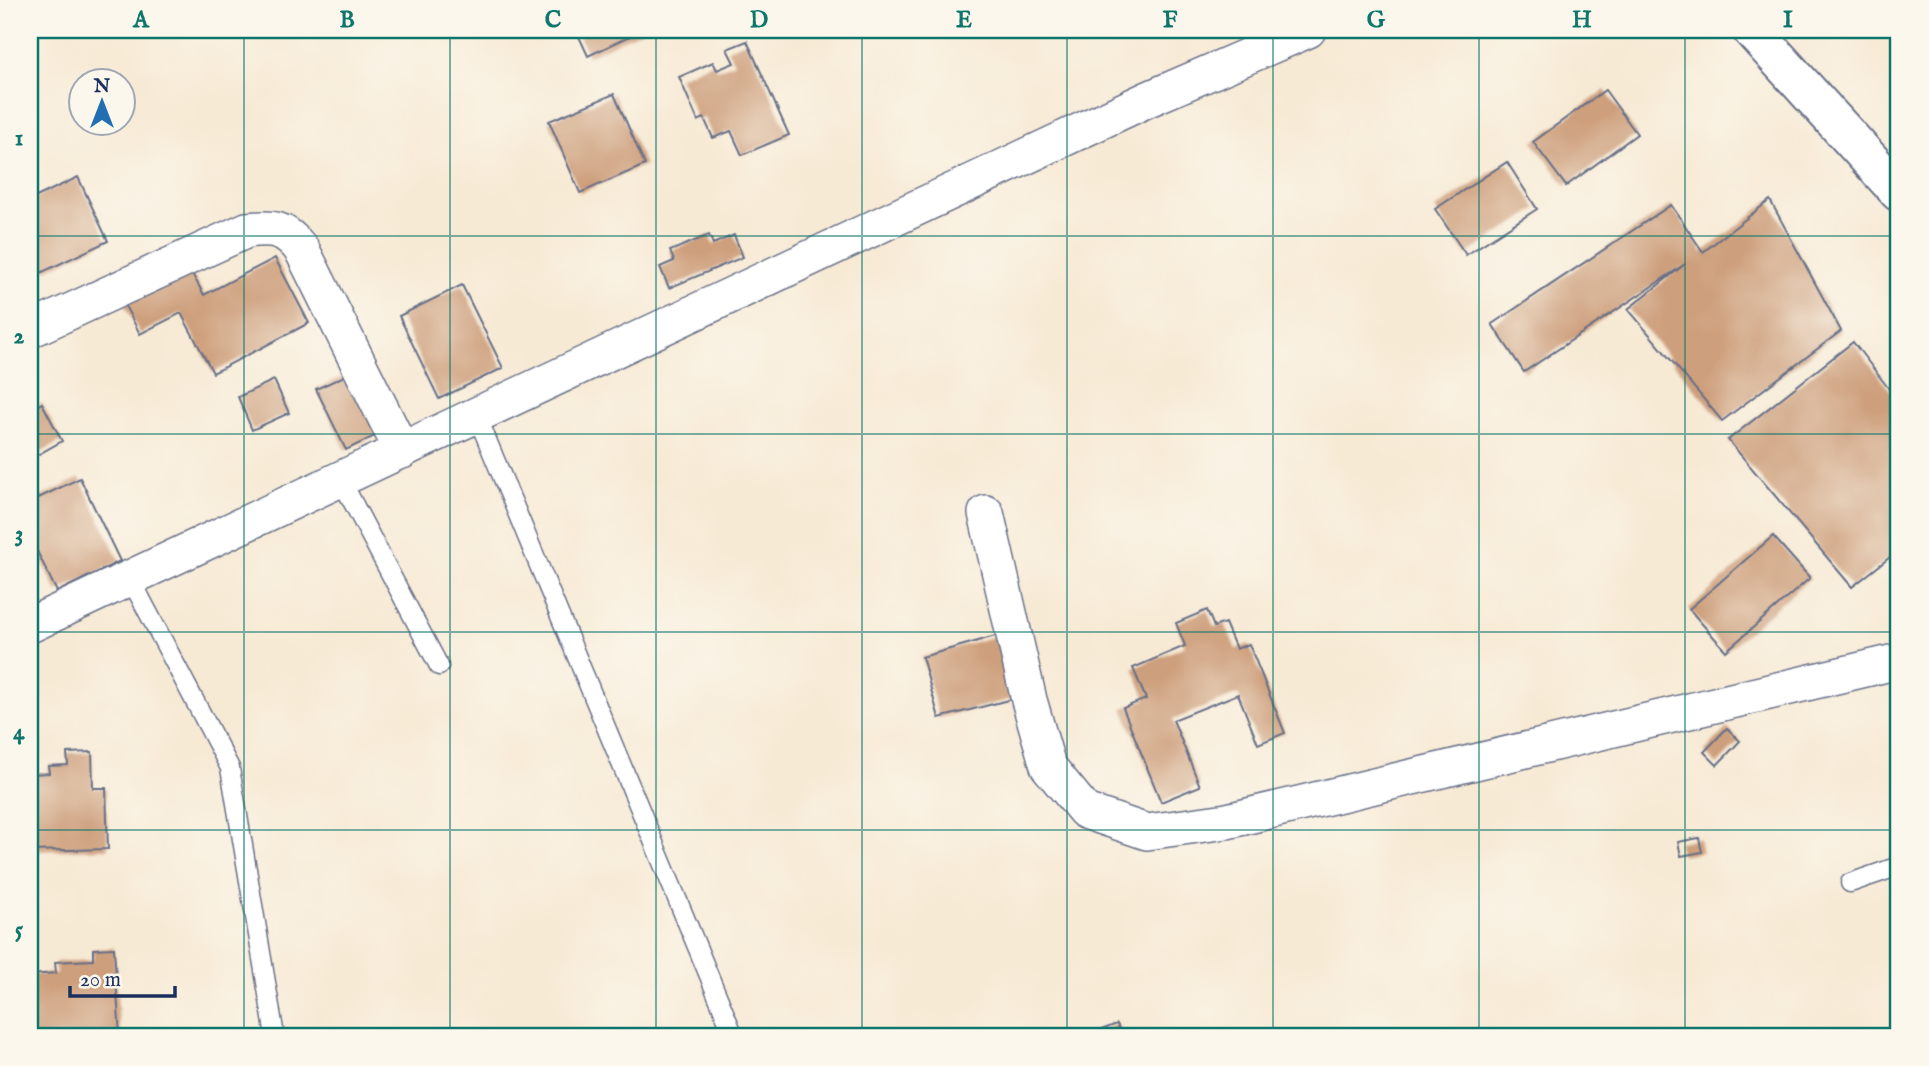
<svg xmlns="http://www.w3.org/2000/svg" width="1929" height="1066" viewBox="0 0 1929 1066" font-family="'IM FELL English',serif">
<rect width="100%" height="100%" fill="#fbf7ec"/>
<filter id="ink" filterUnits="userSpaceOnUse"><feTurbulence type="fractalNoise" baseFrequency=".0143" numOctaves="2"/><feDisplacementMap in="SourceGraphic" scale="14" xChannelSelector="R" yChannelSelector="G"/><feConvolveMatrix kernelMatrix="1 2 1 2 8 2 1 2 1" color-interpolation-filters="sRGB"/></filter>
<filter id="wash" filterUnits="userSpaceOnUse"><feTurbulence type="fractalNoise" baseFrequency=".00686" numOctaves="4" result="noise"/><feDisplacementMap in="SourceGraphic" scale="28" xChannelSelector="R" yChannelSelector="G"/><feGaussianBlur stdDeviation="1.57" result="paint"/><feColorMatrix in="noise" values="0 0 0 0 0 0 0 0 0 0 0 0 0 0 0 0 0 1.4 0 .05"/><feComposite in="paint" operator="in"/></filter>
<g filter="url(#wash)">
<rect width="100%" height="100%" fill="#f7ead5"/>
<g id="blocks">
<!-- building -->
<g fill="#cd9f7c">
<path d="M576,30h67l-55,26z"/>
<path d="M747,41l42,94 -47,20 -11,-24 -18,7 -9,-20 -6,3 -19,-44 34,-15 4,8 17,-7 -7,-14z"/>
<path d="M1605,90l32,44 -71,52 -33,-44z"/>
<path d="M614,94l31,71 -65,28 -31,-72z"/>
<path d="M1507,162l30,47 -71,46 -31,-46z"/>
<path d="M78,177l30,64 -78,37v-78z"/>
<path d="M1770,200l71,131 -119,90 -94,-112 57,-45 -161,108 -32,-48 179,-119 32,47z"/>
<path d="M709,235l4,9 21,-9 9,22 -74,31 -9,-21 14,-6 -4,-10z"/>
<path d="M275,258l34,65 -96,50 -32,-60 -41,21 -16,-30 66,-34 14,25z"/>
<path d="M462,285l41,83 -64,31 -40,-83z"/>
<path d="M1853,342l46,60v148l-47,37 -124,-147z"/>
<path d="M353,372l30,60 -37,18 -30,-61z"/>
<path d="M274,380l15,33 -37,17 -14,-33z"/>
<path d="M42,403l20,38 -32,18v-49z"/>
<path d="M80,478l40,83 -63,31 -27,-55v-35z"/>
<path d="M1773,536l37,42 -84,73 -37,-42z"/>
<path d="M1207,610l7,17 11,-4 11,26 13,-5 36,89 -27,11 -20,-50 -65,26 27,66 -39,16 -38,-94 23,-9 -13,-31 52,-22 -9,-23z"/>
<path d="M999,635l17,63 -77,20 -17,-61z"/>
<path d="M1727,728l13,13 -23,24 -13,-13z"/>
<path d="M92,752l1,36h13l2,61 -78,2v-77l19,-1 -1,-7 20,-1 -1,-12z"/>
<path d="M1699,838l3,14 -21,4 -3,-14z"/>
<path d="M114,948l6,88h-90v-61l26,-2 -1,-11 38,-2v-11z"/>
<path d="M1117,1024l5,12h-37z"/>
</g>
</g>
</g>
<g filter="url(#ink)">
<use href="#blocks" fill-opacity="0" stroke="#687088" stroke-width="2"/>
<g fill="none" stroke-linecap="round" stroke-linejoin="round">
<defs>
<g id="service">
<path d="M477,416l257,620"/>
<path d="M341,480l98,186"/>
<path d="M130,578l100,190 45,268"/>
<path d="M1850,883l49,-17"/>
</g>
<g id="minor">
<path d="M30,330l217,-100c27,-3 38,-2 55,20l100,201"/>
<path d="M986,513l43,187 19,66 37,45 62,21 80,-11 672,-160"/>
<path d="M30,625l1116,-525 162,-70"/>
</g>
<path id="primary" d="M1752,30l147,162"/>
</defs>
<!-- service casing -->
<use href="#service" stroke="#687088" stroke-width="21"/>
<!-- minor casing -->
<use href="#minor" stroke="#687088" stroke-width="38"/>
<!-- primary casing -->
<use href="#primary" stroke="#687088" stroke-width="42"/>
<!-- service -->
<use href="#service" stroke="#fff" stroke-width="18"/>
<!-- minor -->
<use href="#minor" stroke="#fff" stroke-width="35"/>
<!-- primary -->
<use href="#primary" stroke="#fff" stroke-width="38"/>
</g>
</g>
<!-- grid -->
<path fill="none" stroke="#0f766e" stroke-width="2" stroke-opacity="0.55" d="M244,30v1006M450,30v1006M656,30v1006M862,30v1006M1067,30v1006M1273,30v1006M1479,30v1006M1685,30v1006M30,236h1869M30,434h1869M30,632h1869M30,830h1869"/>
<!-- margin -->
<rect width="1929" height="1066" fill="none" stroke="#fbf7ec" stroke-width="77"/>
<!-- north arrow -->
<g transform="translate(102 102)"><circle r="33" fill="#fbf7ec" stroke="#a1a7b3" stroke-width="2"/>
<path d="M0-5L12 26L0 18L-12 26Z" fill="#1f6fb2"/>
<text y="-10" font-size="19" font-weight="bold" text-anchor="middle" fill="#1b2f5e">N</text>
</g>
<!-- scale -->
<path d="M70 986v10h105v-10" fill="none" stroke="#1b2f5e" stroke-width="3.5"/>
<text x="80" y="986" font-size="21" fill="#1b2f5e" stroke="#fbf7ec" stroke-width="5" paint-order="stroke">20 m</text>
<rect x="38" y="38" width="1852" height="990" fill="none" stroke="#0f766e" stroke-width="2.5"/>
<g font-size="23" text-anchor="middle" font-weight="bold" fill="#0f766e">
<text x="141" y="27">A</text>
<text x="347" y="27">B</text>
<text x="553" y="27">C</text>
<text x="759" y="27">D</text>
<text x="964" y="27">E</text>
<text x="1170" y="27">F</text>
<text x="1376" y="27">G</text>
<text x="1582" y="27">H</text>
<text x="1788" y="27">I</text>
<text x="19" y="145">1</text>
<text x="19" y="343">2</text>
<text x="19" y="541">3</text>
<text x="19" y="739">4</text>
<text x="19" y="937">5</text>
</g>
</svg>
